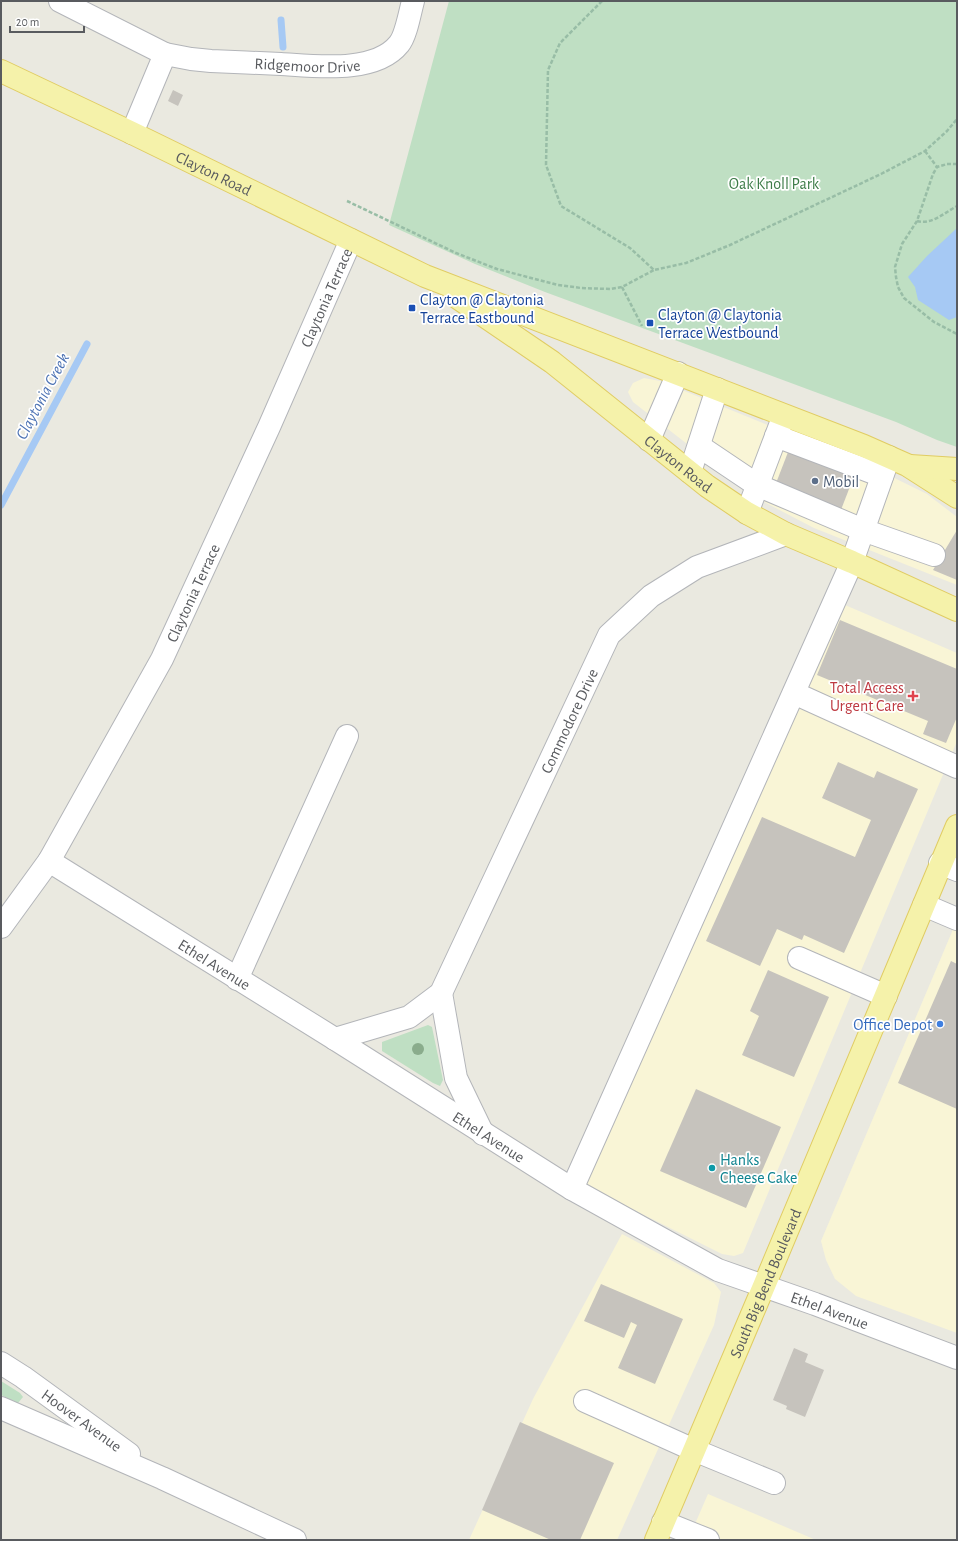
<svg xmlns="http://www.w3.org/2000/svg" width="958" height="1541" viewBox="0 0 958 1541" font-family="'Alegreya Sans',sans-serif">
<rect width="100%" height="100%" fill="#eae9e0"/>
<!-- commercial -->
<g fill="#f9f5d6">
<path d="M644,378l16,3 218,89 49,24 30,23v68l-143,-57 -48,-25 -44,-32 -89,-69 -5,-10 5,-9z"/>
<path d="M831,599l126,54v88l-214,512 -9,3 -12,-2 -112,-56 -41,-25z"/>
<path d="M957,920v413l-101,-37 -21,-17 -9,-19 -5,-19z"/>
<path d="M622,1234l92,49 7,9 -7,33 -97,215h-148l64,-141z"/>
<path d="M708,1494l108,46h-128z"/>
</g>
<!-- green -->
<g fill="#bfdfc3">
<path d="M449,1h508v446l-20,-7 -41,-18 -351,-130 -70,-28 -86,-39z"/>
<path d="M428,1025l4,2 11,53 -3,6 -7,-3 -51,-32v-9z"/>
<path d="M1,1381l19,12 3,4 -5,6 -17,-8z"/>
</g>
<!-- water -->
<path fill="#a6c9f4" d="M957,228v89l-8,3 -31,-20 -3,-13 -7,-10 19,-21z"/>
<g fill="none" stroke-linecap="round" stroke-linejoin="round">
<!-- stream -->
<g stroke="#a6c9f4" stroke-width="7">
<path d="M281,20l2,27"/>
<path d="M1,505l86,-161"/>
</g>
</g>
<!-- building -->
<g fill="#c6c3bd">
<path d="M173,90l10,5 -5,11 -10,-5z"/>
<path d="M790,447l66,24 -17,44 -66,-24z"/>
<path d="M957,530v50l-24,-10z"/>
<path d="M840,620l117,49v48l-11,26 -23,-9 5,-13 -111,-46z"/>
<path d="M838,762l36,16 3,-7 41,18 -74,164 -40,-18 -2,5 -25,-11 -17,37 -54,-25 56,-124 93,40 16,-37 -49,-22z"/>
<path d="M951,961l6,3v145l-59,-26z"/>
<path d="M768,970l61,27 -35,80 -52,-22 17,-39 -9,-5z"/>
<path d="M696,1089l85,38 -35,81 -86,-37z"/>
<path d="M601,1284l82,35 -28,65 -37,-16 19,-43 -6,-3 -7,16 -40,-17z"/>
<path d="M794,1348l14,6 -3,8 19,8 -19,47 -19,-8 1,-3 -14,-6z"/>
<path d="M520,1422l94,41 -34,77h-29l-69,-30z"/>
</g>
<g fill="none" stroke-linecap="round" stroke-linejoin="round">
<defs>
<g id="minor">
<path d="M60,1l105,53 -33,79"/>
<path id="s1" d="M165,54l26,5 20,2c23,1 47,2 70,3 34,2 94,10 118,-20 7,-8 11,-32 14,-43"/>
<path d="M776,436l106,40"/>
<path d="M649,440l29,-67"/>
<path d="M699,446l58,39 106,45 71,25"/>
<path d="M690,472l27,-83"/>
<path d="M747,513l34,-90"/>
<path d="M794,693l163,74"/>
<path id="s2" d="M49,861l286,178 237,150 146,81 97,34 142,54"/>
<path d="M940,863l17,7"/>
<path d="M924,905l33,14"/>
<path id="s3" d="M1,927l48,-66 113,-202 107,-232 82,-187"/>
<path d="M799,958l87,38"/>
<path d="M237,979l110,-243"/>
<path d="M441,993l15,85 27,56"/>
<path id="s4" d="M335,1039l74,-22 32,-24 168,-358 42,-39 46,-29 89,-33"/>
<path d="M572,1189l280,-627 37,-105"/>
<path id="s5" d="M1,1363l22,14 106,77"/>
<path d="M585,1401l109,49 80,33"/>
<path d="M1,1408l161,70 133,62"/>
<path d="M663,1522l45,18"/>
</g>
<g id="major">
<path id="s6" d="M1,71l131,62 293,143 439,170 43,19 50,32"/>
<path id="s7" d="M458,298l94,64 155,124 40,27 39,21 66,28 105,48"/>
<path d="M910,466l47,3"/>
<path id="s8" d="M656,1540l108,-254 193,-460"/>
</g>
</defs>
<!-- minor casing -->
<use href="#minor" stroke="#b3b5b9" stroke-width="24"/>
<!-- major casing -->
<use href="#major" stroke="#e0cc63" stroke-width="24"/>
<!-- path -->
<g stroke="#98bda6" stroke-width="2.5" stroke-dasharray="4 2" stroke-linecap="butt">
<path d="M602,1l-42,42 -12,27 -2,95 15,41 69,42 24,22 32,-7 44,-18 151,-71 44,-23 22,-20 10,-12"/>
<path d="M925,151l12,16"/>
<path d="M957,164h-10l-10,3 -4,7 -16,47 -15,23 -7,23 1,10 2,10 6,11 30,24 23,12"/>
<path d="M347,201l109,52 41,16 61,16 23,3 29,1 12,-2 32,-17"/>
<path d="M917,221c15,4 27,-8 40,-15"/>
<path d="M622,287l20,39"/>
</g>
<!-- minor -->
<use href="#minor" stroke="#fff" stroke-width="22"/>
<!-- major -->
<use href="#major" stroke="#f5f2aa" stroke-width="22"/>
</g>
<!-- trees -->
<circle fill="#8aac8c" cx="418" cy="1049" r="6"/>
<!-- markers -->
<g fill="#1a4fb4" stroke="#fff" stroke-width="1.5">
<rect x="408" y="304" width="8" height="8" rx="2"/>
<rect x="646" y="319" width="8" height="8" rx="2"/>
</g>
<circle fill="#5c6f8a" stroke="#fff" stroke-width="1.5" cx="815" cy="481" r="4"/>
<path fill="#e0444e" stroke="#fff" stroke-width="1.5" d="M911 690h4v4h4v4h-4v4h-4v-4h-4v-4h4z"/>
<circle fill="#3f7fe0" stroke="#fff" stroke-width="1.5" cx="940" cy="1024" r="4"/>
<circle fill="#0f9aa8" stroke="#fff" stroke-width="1.5" cx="712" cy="1168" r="4"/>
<g text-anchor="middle" stroke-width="3.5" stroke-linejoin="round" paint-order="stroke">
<!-- street labels -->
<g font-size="16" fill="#595b5f" stroke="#fff">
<text dy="6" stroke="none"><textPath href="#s1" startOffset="143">Ridgemoor Drive</textPath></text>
<text dy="6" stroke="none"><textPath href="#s6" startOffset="236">Clayton Road</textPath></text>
<text dy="6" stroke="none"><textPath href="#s3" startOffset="710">Claytonia Terrace</textPath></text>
<text dy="6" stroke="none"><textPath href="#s7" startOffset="276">Clayton Road</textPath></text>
<text dy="6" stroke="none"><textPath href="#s3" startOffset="386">Claytonia Terrace</textPath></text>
<text dy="6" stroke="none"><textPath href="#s4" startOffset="418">Commodore Drive</textPath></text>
<text dy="6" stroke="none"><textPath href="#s2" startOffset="195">Ethel Avenue</textPath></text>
<text dy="6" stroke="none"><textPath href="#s2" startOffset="519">Ethel Avenue</textPath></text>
<text dy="6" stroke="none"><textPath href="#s8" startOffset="279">South Big Bend Boulevard</textPath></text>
<text dy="6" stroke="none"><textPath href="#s2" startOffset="903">Ethel Avenue</textPath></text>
<text dy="6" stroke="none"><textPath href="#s5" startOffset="99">Hoover Avenue</textPath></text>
</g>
<!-- park labels -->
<g font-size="16" fill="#3c7b47" stroke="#fff">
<text x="774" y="189">Oak Knoll Park</text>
</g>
<!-- transit labels -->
<g font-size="16" fill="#164399" stroke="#fff" text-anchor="start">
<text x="420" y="305">Clayton @ Claytonia<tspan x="420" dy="18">Terrace Eastbound</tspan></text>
<text x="658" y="320">Clayton @ Claytonia<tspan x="658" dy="18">Terrace Westbound</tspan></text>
</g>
<!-- service labels -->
<g font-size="16" fill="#4e5e75" stroke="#fff" text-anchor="start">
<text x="823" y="487">Mobil</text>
</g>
<!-- health labels -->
<g font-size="16" fill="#be3a42" stroke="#fff" text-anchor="end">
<text x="904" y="693">Total Access<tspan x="904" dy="18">Urgent Care</tspan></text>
</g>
<!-- shop labels -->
<g font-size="16" fill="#366cbe" stroke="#fff" text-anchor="end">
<text x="932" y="1030">Office Depot</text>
</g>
<!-- culture labels -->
<g font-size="16" fill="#0d838f" stroke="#fff" text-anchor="start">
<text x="720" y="1165">Hanks<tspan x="720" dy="18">Cheese Cake</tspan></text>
</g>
<!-- water labels -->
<g font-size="17" font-style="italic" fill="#4d73b4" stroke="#fff">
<text transform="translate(42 396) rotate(-62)" y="6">Claytonia Creek</text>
</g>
</g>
<!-- border -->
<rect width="958" height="1541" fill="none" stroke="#595b5f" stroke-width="4"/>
<!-- scale -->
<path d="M10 26v6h74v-6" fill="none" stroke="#595b5f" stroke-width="2"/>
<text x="16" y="26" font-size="12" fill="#595b5f" stroke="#ffffff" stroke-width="3" paint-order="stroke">20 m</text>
</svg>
